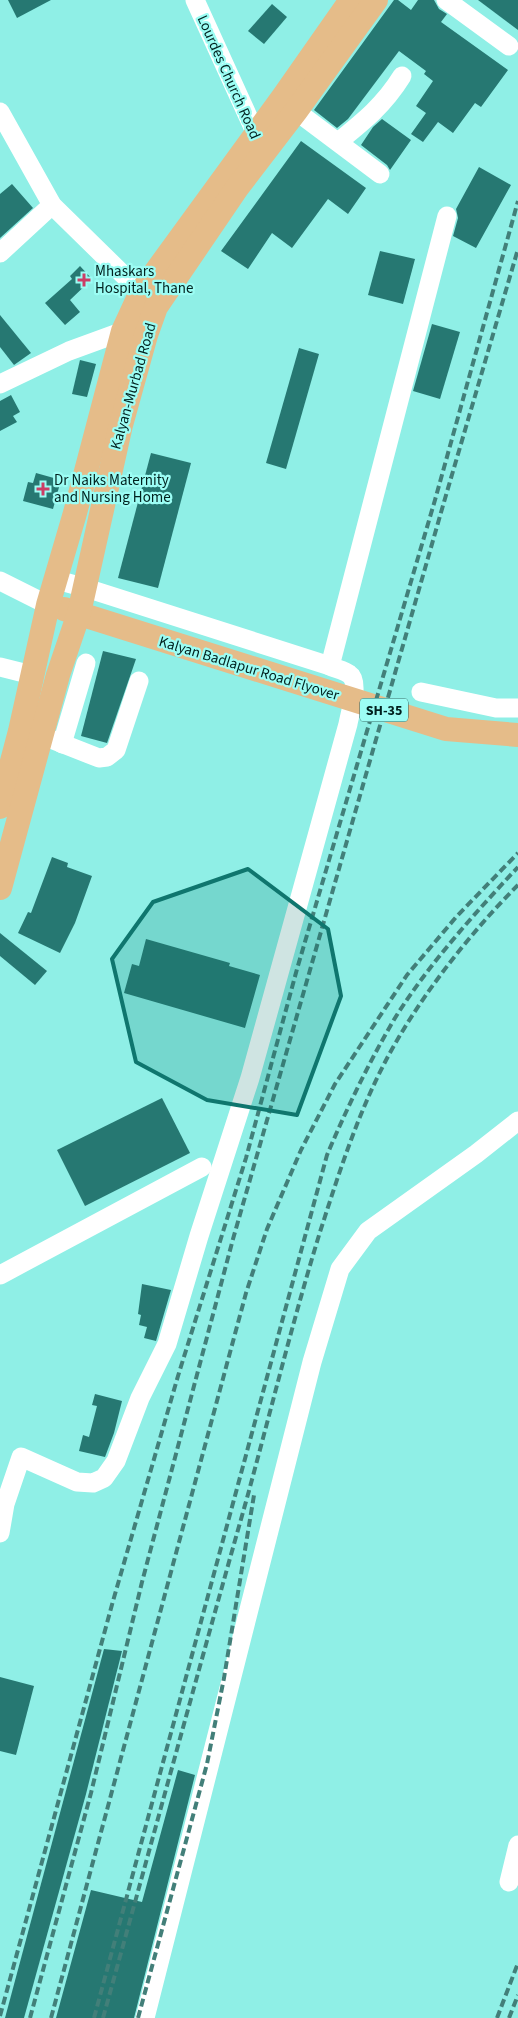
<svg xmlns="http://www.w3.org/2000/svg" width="518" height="2018" viewBox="0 0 518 2018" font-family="'Source Sans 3',sans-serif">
<rect width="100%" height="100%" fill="#8fefe6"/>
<!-- building -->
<g fill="#267872">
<path d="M8,0h43l-34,18z"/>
<path d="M394,0h4l13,10 7,-10h16l5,9 8,5 -6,8 67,48 -27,37 -6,-4 -22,30 -15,-11 -15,20 -12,-8 15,-21 -10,-7 17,-25 -9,-7 2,-3 -27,-20 -51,68 -11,9 -23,-18z"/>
<path d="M478,0h40v30z"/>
<path d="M272,4l15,13 -23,27 -16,-13z"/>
<path d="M382,119l29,21 -21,30 -3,-5 -26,-20 12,-18z"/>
<path d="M301,141l65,47 -18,26 -20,-15 -36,49 -20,-15 -24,36 -27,-18z"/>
<path d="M479,167l32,18 -35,63 -23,-12 5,-18 -2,-9z"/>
<path d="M12,184l21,24 -33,30v-44z"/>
<path d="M380,251l35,8 -12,45 -35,-9z"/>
<path d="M80,266l12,13 -22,21 10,12 -15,13 -20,-22 27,-24 -2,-3z"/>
<path d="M0,315l31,38 -17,12 -14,-18z"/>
<path d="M432,324l28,8 -20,67 -27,-8z"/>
<path d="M299,348l20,6 -33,115 -20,-6z"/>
<path d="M80,360l16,4 -9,33 -15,-3z"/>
<path d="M11,395l9,17 -7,4 4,6 -17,9v-30z"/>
<path d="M151,453l40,10 -33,125 -40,-10z"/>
<path d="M36,473l25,7 -8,29 -30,-8 5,-19 5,1z"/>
<path d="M103,651l33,8 -29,84 -26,-7z"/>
<path d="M52,857l16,6 -1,4 25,9 -17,47 -15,30 -42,-20 10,-21 3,1z"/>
<path d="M0,933l47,38 -12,14 -35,-29z"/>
<path d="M146,939l84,24 -1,3 31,9 -15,53 -121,-35 8,-29 7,2z"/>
<path d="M162,1098l28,55 -105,53 -28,-56z"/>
<path d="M142,1284l29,6 -15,51 -12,-3 3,-11 -8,-2 2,-10 -3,-1z"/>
<path d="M95,1394l27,7 -8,32 -9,24 -26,-6 4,-16 6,2 8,-31 -5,-1z"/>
<path d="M104,1649l18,2 -36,143 -62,224h-19z"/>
<path d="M0,1677l34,9 -18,69 -16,-4z"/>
<path d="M178,1770l17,5 -61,243h-78l35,-128 51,12z"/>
</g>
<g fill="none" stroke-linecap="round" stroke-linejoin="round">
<!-- minor -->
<g stroke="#fff" stroke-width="19">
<path d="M195,0l61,134 4,11"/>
<path d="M446,0l63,46"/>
<path d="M296,111l84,63"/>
<path d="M0,112l52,93 98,96"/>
<path d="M338,142c26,-21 46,-37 64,-66"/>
<path d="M0,253l52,-48"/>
<path d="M0,384l69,-33 63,-23"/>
<path d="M0,581l48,24"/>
<path d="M330,666l117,-450"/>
<path d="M0,667l32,8"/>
<path d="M421,692l75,16h22"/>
<path d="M43,736l56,22 8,-1 9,-7 23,-69"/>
<path d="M62,744l24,-81"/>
<path d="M0,1275l202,-108"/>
<path d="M0,1533l5,-29 16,-47 56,25 16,1 11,-5 12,-17 24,-63 27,-54 32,-108 51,-158 98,-354c2,-11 12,-43 1,-50 -5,-4 -13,-5 -19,-8l-244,-78 -29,-8"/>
<path d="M509,1882l9,-37"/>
<path d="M145,2018l167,-656 28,-93 28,-38 108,-77 42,-33"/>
</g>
<!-- major -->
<g stroke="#e5bc89" stroke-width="24">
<path d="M64,609l382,120 72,6"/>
<path d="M0,807l20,-76 28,-126 27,-92 48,-182 18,-39 142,-195 68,-97"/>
<path d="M0,888l58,-213 21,-62 42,-188 25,-90 10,-28 81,-119 59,-77 80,-111"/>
</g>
<!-- rail -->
<g stroke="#427f79" stroke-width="4" stroke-dasharray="8 4" stroke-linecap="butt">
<path d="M0,2016l113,-415 65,-225 68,-218 51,-189 138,-469 83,-299"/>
<path d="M30,2018l61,-225 51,-211 91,-343 211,-737 74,-253"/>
<path d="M51,2018l195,-725 21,-64 34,-79 34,-66 72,-109 50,-59 61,-63"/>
<path d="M94,2018l233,-863c20,-47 42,-93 68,-137 33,-53 80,-105 123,-151"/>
<path d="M103,2018c48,-173 95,-347 144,-520 24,-88 46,-178 73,-266 18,-56 36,-113 63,-166 32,-63 85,-131 135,-181"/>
<path d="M138,2018l69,-254 17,-86 30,-183"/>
<path d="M497,2018l21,-55"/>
<path d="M509,2018l9,-23"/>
</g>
</g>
<!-- marked area -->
<path fill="#0f766e" fill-opacity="0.2" stroke="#0f766e" stroke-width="4" stroke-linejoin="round" d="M248,869l80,60 13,67 -44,119 -90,-15 -71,-38 -24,-103 41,-57z"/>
<!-- markers -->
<g fill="#cc3d65" stroke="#9cfdf4" stroke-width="2">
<path d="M81.5 272.5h5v5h5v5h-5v5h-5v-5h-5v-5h5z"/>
<path d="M40.5 481.5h5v5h5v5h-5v5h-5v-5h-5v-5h5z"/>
</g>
<g text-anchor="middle" stroke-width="4.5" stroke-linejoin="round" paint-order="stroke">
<!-- shield labels -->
<rect fill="#9cfdf4" stroke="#30635e" stroke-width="1" x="360" y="698.5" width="48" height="23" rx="4"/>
<g font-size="14" font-weight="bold" fill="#01211e">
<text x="384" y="715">SH-35</text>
</g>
<!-- street labels -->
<g font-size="15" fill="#01211e" stroke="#9cfdf4">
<text transform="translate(229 77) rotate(66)" y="5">Lourdes Church Road</text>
<text transform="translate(133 386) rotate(-74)" y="5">Kalyan-Murbad Road</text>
<text transform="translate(249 668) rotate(17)" y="5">Kalyan Badlapur Road Flyover</text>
</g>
<!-- poi labels -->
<g font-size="15" fill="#01211e" stroke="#9cfdf4" text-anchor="start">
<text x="95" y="276">Mhaskars<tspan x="95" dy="17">Hospital, Thane</tspan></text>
<text x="54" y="485">Dr Naiks Maternity<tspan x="54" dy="17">and Nursing Home</tspan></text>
</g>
</g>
</svg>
